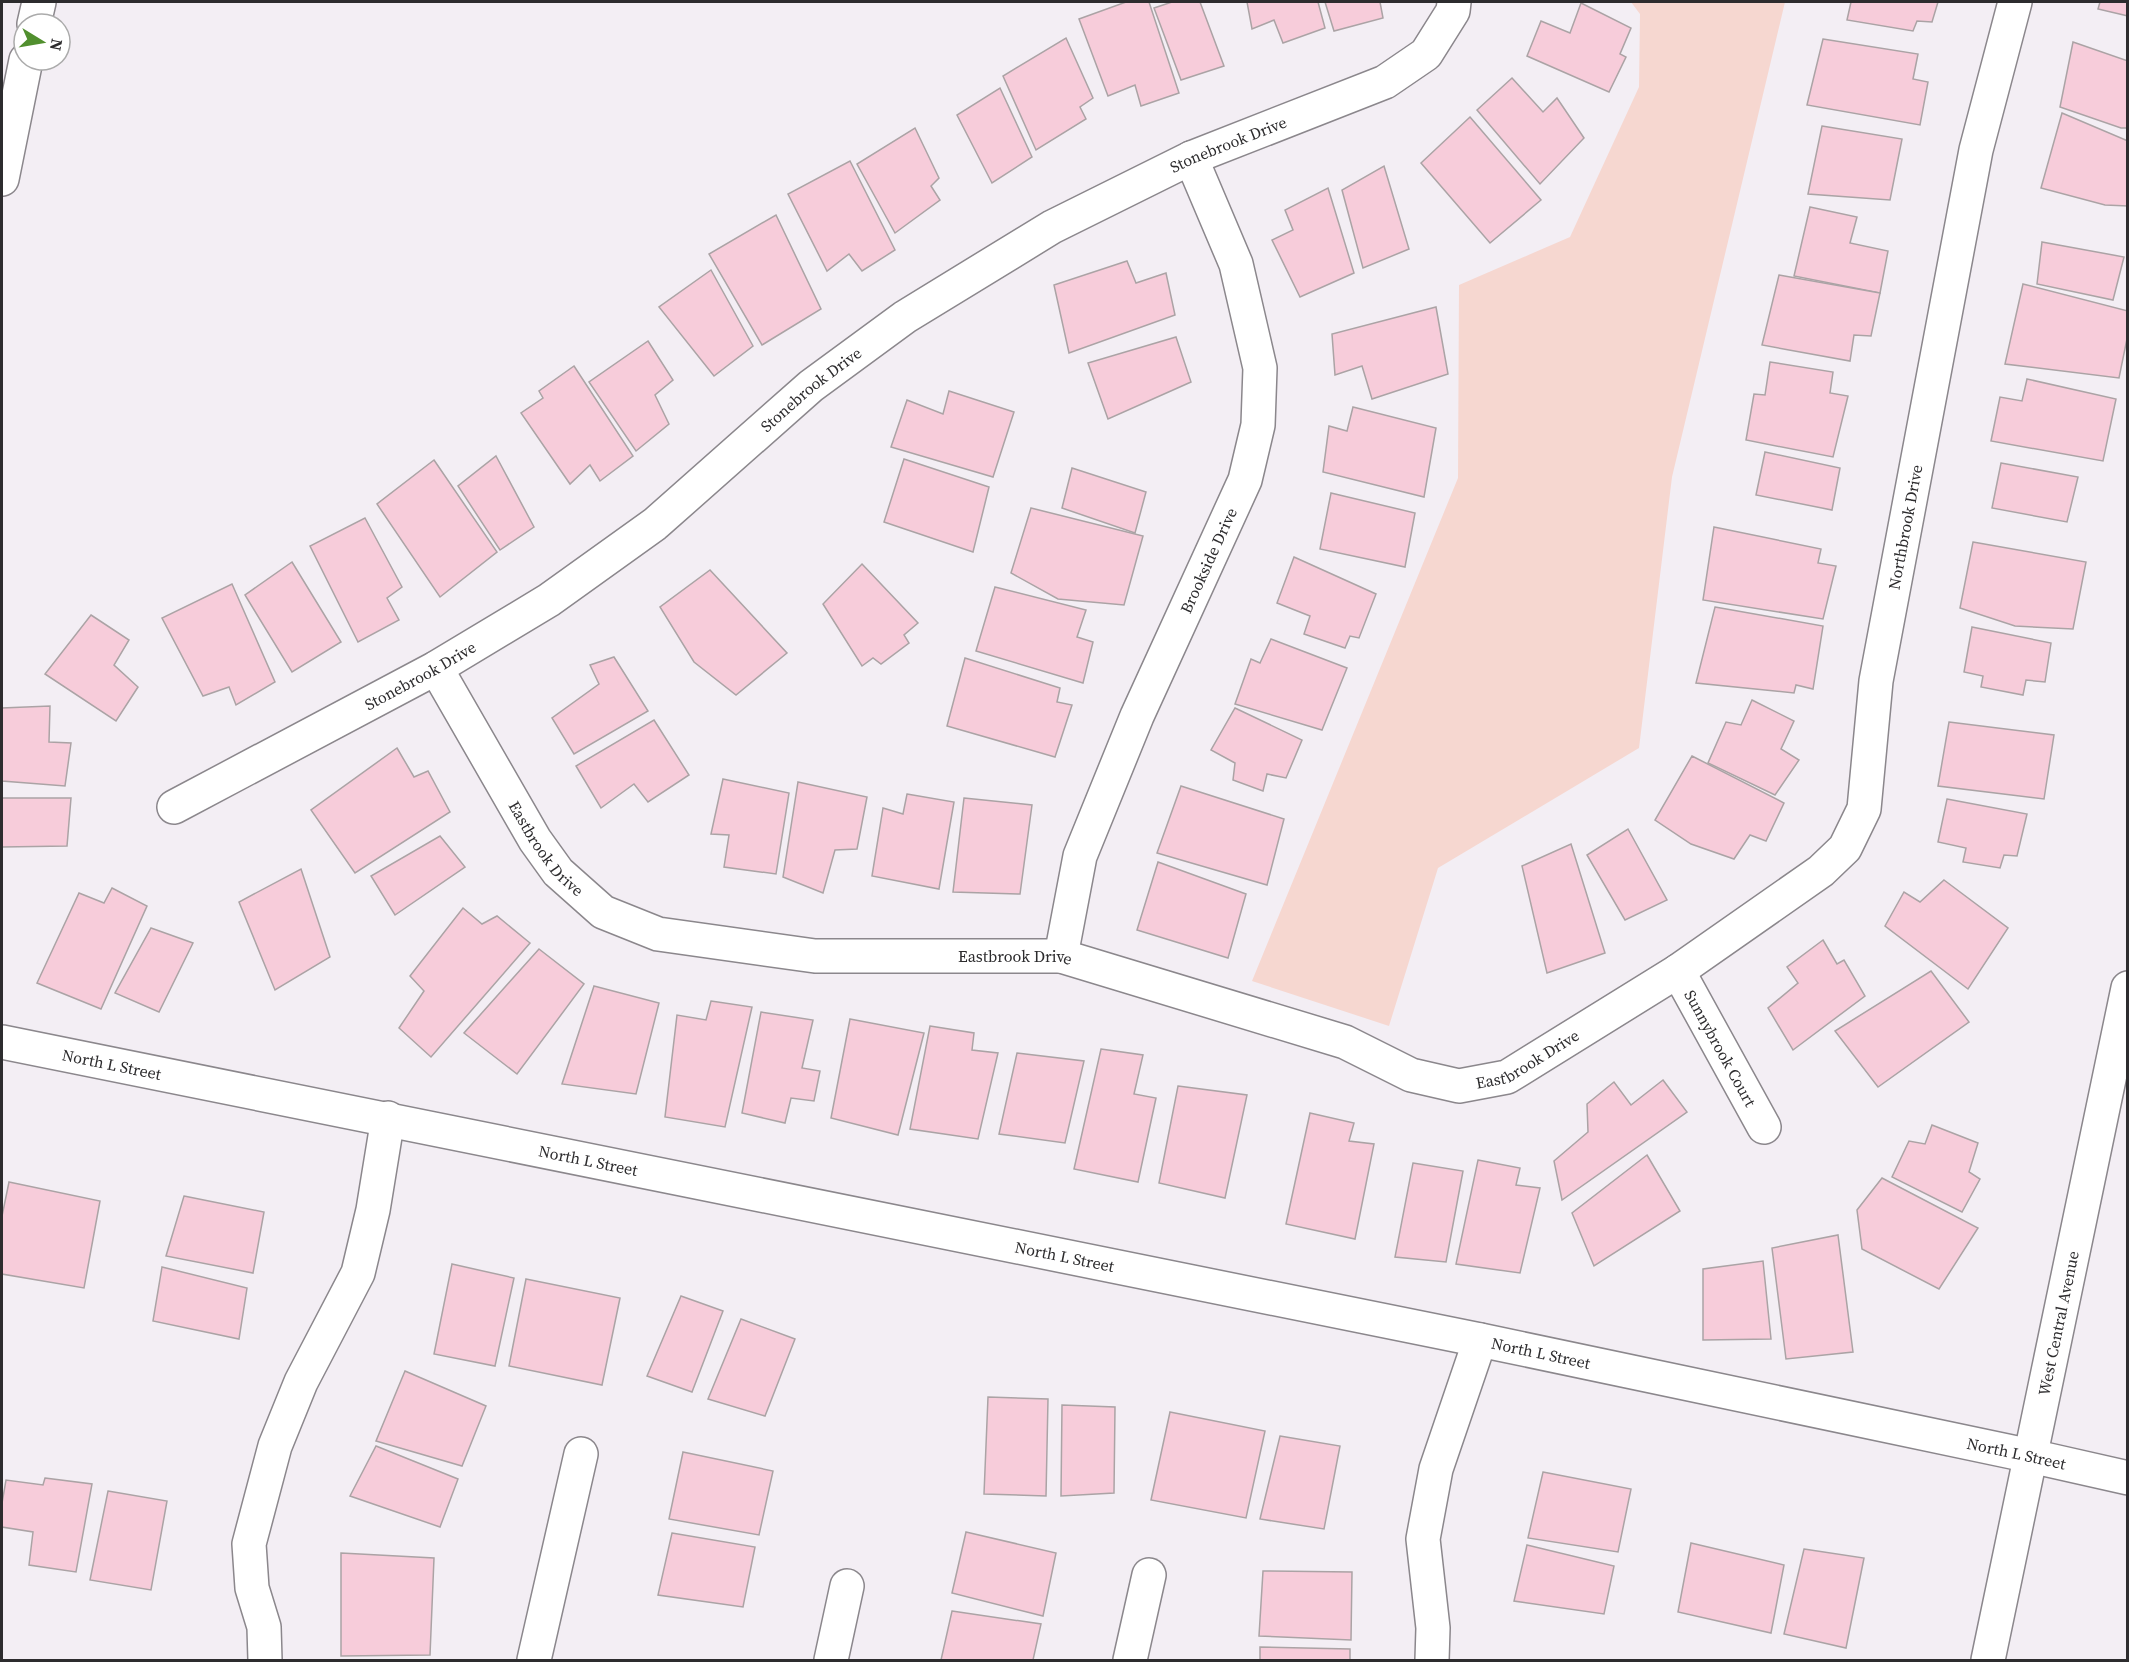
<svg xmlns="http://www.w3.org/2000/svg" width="2129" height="1662" viewBox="0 0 2129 1662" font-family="'Source Serif 4',serif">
<rect width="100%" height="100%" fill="#f3eef4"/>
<!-- green -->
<path fill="#f6d7d0" d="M1631,2h154l-113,475 -33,271 -201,120 -49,158 -137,-45 206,-503 1,-193 111,-48 69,-150 1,-73z"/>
<!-- building -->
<g fill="#f7ccda" stroke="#aba3a5" stroke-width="1.5">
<path d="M1126,2h23l30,91 -38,13 -6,-21 -27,11 -29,-77z"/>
<path d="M1172,2h28l24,64 -43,14 -27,-72z"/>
<path d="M1247,2h71l7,26 -42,15 -9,-23 -22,9z"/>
<path d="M1325,2h55l3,16 -49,13z"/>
<path d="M1851,2h87l-6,20 -15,-1 -4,10 -66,-11z"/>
<path d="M2100,2h28v14l-30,-7z"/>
<path d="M1581,3l50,25 -11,26 6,3 -17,35 -82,-36 14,-35 29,12z"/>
<path d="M1066,38l27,60 -13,9 6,12 -50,31 -33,-74z"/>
<path d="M1823,39l95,15 -5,25 15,3 -8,43 -113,-20z"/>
<path d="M2073,42l55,19v67h-7l-61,-21z"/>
<path d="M1512,78l31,34 14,-14 27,40 -44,46 -63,-74z"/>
<path d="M1000,88l32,69 -40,26 -35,-68z"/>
<path d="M2062,113l66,28v65l-23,-1 -64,-17z"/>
<path d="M1470,117l71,83 -51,43 -69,-80z"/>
<path d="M1822,126l80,13 -12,61 -82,-6z"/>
<path d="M915,128l24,50 -8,8 9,14 -45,33 -38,-69z"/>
<path d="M850,161l45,89 -33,21 -13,-17 -22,17 -39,-77z"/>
<path d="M1384,166l25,83 -46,19 -21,-78z"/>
<path d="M1328,188l26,85 -54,24 -28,-57 21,-10 -8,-20z"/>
<path d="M1810,207l47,10 -7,26 38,8 -8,42 -86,-17z"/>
<path d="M776,215l45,94 -59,36 -53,-91z"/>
<path d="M2042,242l82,15 -11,43 -76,-16z"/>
<path d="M1127,261l9,22 30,-10 9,42 -106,38 -15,-68z"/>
<path d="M711,270l42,76 -39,30 -55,-69z"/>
<path d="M1779,275l101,18 -9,43 -17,-1 -4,26 -88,-16z"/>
<path d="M2023,284l105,27v23l-9,44 -114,-14z"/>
<path d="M1436,307l12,67 -76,25 -10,-33 -27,9 -3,-41z"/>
<path d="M1176,337l15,45 -83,37 -20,-56z"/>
<path d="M648,341l25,39 -18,15 14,29 -33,27 -47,-69z"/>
<path d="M1770,362l63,10 -3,21 18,3 -15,61 -87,-17 8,-46 11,1z"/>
<path d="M574,366l59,90 -33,25 -10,-16 -20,19 -49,-71 22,-15 -4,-7z"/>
<path d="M2027,379l89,20 -13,62 -112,-20 9,-44 22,4z"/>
<path d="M949,391l65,21 -21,65 -102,-30 16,-47 36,14z"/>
<path d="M1353,407l83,21 -12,69 -101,-25 6,-46 18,5z"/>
<path d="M1765,452l75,16 -8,42 -76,-15z"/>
<path d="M496,456l38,71 -34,23 -42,-64z"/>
<path d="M904,459l85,28 -16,65 -89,-30z"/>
<path d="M434,460l63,92 -57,45 -63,-93z"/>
<path d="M2001,463l77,14 -11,45 -75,-14z"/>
<path d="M1072,468l74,24 -11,41 -73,-25z"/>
<path d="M1331,493l84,20 -10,54 -85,-18z"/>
<path d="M1031,508l112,28 -19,69 -66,-6 -47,-26z"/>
<path d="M365,518l37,69 -15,11 12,22 -41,22 -48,-96z"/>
<path d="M1714,527l107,22 -3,14 18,3 -13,53 -120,-19z"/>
<path d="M1973,542l113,20 -13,67 -58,-3 -55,-18z"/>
<path d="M1294,557l82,37 -17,44 -9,-2 -5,12 -41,-14 6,-18 -33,-13z"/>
<path d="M292,562l49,80 -49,30 -47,-77z"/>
<path d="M862,564l56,59 -14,12 5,8 -28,21 -8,-6 -11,8 -39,-62z"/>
<path d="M710,570l77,83 -51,42 -42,-33 -34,-55z"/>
<path d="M232,584l43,98 -39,23 -7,-18 -26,9 -41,-78z"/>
<path d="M995,587l91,23 -9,27 16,5 -10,41 -107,-32z"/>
<path d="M1715,607l108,19 -10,63 -17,-4 -2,8 -98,-10z"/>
<path d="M91,615l38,25 -15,25 24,22 -22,34 -71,-47z"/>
<path d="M1972,627l79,16 -6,39 -19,-2 -3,15 -42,-8 2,-11 -19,-4z"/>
<path d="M1271,639l76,29 -25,62 -87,-26 16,-45 9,4z"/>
<path d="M614,657l34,54 -74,43 -22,-36 47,-34 -9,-19z"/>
<path d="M965,658l95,30 -3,14 15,3 -17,52 -108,-31z"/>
<path d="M1752,700l42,21 -13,28 18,11 -24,35 -67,-32 18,-41 15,3z"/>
<path d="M50,706l-1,36 22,1 -6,43 -63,-5v-73z"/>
<path d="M1235,708l67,32 -16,38 -19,-4 -4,17 -30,-11 2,-17 -24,-13z"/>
<path d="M654,720l35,55 -41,27 -14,-18 -33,24 -25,-42z"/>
<path d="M1949,722l105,13 -10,64 -106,-13z"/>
<path d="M397,748l17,29 14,-6 22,41 -95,61 -44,-63z"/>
<path d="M1692,756l92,47 -18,38 -16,-6 -16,24 -43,-15 -36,-24z"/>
<path d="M723,779l66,14 -13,81 -52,-7 5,-32 -18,-1z"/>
<path d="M798,782l69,15 -10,52 -22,1 -12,43 -40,-16z"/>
<path d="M1181,786l103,33 -17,66 -110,-32z"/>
<path d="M907,794l47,8 -15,87 -67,-13 11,-68 20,6z"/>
<path d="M2,798h69l-4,48 -65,1z"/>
<path d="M964,798l68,7 -12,89 -67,-2z"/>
<path d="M1947,799l80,15 -10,42 -13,-1 -4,13 -37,-6 3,-14 -28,-6z"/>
<path d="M1628,829l39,71 -42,20 -38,-65z"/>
<path d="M440,836l25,31 -70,48 -24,-39z"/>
<path d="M1571,844l34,109 -58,20 -25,-107z"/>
<path d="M1158,862l88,32 -18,64 -91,-28z"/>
<path d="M301,869l29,88 -55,33 -36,-88z"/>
<path d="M1944,880l64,48 -40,61 -83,-63 19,-34 16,10z"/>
<path d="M112,888l35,18 -46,103 -64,-26 42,-90 25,10z"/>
<path d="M463,908l19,16 15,-8 33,27 -99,114 -32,-29 25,-37 -14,-15z"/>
<path d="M151,928l42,15 -34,69 -44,-19z"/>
<path d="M1823,940l14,24 7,-4 21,36 -72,54 -25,-42 30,-25 -11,-16z"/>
<path d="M539,949l45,35 -67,90 -53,-41z"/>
<path d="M1931,971l38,51 -91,65 -43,-56z"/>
<path d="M594,986l65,17 -23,91 -74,-10z"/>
<path d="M711,1001l41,6 -27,120 -60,-10 12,-102 29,5z"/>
<path d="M761,1012l52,8 -11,48 18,3 -6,30 -23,-3 -6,25 -43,-10z"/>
<path d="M850,1019l74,14 -26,102 -67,-17z"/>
<path d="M930,1026l44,7 -2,17 26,3 -20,86 -68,-10z"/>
<path d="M1101,1049l42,6 -9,39 22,4 -18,84 -64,-13z"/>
<path d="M1017,1053l67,8 -19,82 -66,-9z"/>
<path d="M1663,1080l24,32 -125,88 -8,-39 34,-29 -1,-28 27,-22 17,23z"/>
<path d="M1178,1086l69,9 -22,103 -66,-15z"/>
<path d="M1310,1113l44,10 -5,18 25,3 -19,95 -69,-15z"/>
<path d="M1932,1125l46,18 -9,29 11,7 -18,33 -70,-35 17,-36 16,3z"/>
<path d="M1647,1155l33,56 -86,55 -22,-53z"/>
<path d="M1478,1160l42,8 -4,17 24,3 -20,85 -64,-9z"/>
<path d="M1413,1163l50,8 -17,91 -51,-5z"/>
<path d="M1882,1178l96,50 -39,61 -77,-40 -5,-39z"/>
<path d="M9,1182l91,19 -16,87 -82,-14v-58z"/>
<path d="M184,1196l80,16 -11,61 -87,-17z"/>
<path d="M1838,1235l15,117 -67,7 -14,-111z"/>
<path d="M1763,1261l8,78 -68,1v-71z"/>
<path d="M452,1264l62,14 -19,88 -61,-12z"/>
<path d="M162,1267l85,21 -8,51 -86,-18z"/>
<path d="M526,1279l94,19 -18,87 -93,-19z"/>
<path d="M681,1296l42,15 -31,81 -45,-16z"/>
<path d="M741,1319l54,20 -30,77 -57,-17z"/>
<path d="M405,1371l81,35 -24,60 -86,-25z"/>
<path d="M988,1397l60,2 -2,97 -62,-2z"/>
<path d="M1062,1405l53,2 -1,86 -53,3z"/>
<path d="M1170,1412l95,19 -19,87 -95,-18z"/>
<path d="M1280,1436l60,10 -16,83 -64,-10z"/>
<path d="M376,1446l82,33 -18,48 -90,-31z"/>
<path d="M683,1452l90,19 -14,64 -90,-16z"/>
<path d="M1543,1472l88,17 -13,63 -90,-14z"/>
<path d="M45,1478l47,6 -16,88 -47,-7 4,-33 -31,-5v-24l4,-23 37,5z"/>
<path d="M108,1491l59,10 -16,89 -61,-10z"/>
<path d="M966,1532l90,21 -13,63 -91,-23z"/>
<path d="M672,1533l83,14 -12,60 -85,-12z"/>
<path d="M1691,1543l93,22 -13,68 -93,-21z"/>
<path d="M1527,1545l87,21 -10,48 -90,-13z"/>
<path d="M1804,1549l60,9 -18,90 -62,-14z"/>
<path d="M341,1553l93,5 -4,97 -89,1z"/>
<path d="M1263,1571l89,1 -1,68 -92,-4z"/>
<path d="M952,1611l89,13 -8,36h-92z"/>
<path d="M1260,1647l90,2v11h-90z"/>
</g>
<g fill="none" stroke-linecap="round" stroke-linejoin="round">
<defs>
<g id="street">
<path d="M34,24l5,-22"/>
<path d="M2,179l24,-119"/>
<path id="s1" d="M436,668l99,172 23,32 45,40 55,22 157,22h246l284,86 66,33 48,11 48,-9 171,-106 143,-100 24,-23 19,-39 12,-128 100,-531 39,-148"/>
<path id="s2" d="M174,807l262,-139 113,-68 106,-76 156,-138 94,-69 147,-90 139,-69 194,-76 41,-28 27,-43 1,-9"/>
<path id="s3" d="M1061,956l19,-100 57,-140 108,-236 13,-55 2,-57 -24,-104 -45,-106"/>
<path id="s4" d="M1678,971l86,156"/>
<path id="s5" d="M2,1042l1478,298 551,116 97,22"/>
<path d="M265,1660l-1,-33 -12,-39 -3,-44 26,-98 26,-64 57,-109 15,-63 15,-92"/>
<path d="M534,1660l47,-206"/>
<path d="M831,1660l16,-74"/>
<path d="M1130,1660l19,-85"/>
<path d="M1432,1660l1,-32 -10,-89 13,-70 44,-129"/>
</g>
<g id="primary">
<path id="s6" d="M1988,1660l140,-672"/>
</g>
</defs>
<!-- street casing -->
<use href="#street" stroke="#8b878c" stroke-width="36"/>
<!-- primary casing -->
<use href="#primary" stroke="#8b878c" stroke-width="36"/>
<!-- street -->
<use href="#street" stroke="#fff" stroke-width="33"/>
<!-- primary -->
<use href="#primary" stroke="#fff" stroke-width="33"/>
</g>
<g text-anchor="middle" stroke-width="5" stroke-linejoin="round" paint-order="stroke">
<!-- street labels -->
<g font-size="16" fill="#2d2c2e" stroke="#fff">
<text dy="6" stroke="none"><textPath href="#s2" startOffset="1251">Stonebrook Drive</textPath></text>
<text dy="6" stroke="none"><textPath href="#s2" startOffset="765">Stonebrook Drive</textPath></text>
<text dy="6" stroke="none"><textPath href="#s1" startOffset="1968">Northbrook Drive</textPath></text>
<text dy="6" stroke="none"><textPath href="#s3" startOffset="424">Brookside Drive</textPath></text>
<text dy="6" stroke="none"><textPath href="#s2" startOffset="279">Stonebrook Drive</textPath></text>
<text dy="6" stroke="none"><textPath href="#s1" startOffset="212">Eastbrook Drive</textPath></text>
<text dy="6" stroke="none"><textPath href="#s1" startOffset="716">Eastbrook Drive</textPath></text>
<text dy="6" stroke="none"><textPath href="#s4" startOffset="88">Sunnybrook Court</textPath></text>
<text dy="6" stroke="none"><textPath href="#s1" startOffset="1256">Eastbrook Drive</textPath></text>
<text dy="6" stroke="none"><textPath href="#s5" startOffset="112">North L Street</textPath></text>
<text dy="6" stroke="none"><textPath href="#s5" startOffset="598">North L Street</textPath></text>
<text dy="6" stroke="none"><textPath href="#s5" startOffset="1084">North L Street</textPath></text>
<text dy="6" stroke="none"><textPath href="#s6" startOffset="344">West Central Avenue</textPath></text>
<text dy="6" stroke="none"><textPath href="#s5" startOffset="1570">North L Street</textPath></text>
<text dy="6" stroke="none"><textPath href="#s5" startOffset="2056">North L Street</textPath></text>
</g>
</g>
<!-- border -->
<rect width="2129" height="1662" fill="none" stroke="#2d2c2e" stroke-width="6"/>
<!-- north arrow -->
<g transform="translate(42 42) rotate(101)"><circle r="28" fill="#ffffff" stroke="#ababab" stroke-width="1.5"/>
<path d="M0-4.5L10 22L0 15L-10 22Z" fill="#518f2e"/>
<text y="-9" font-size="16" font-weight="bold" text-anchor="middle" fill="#2d2c2e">N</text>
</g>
</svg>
